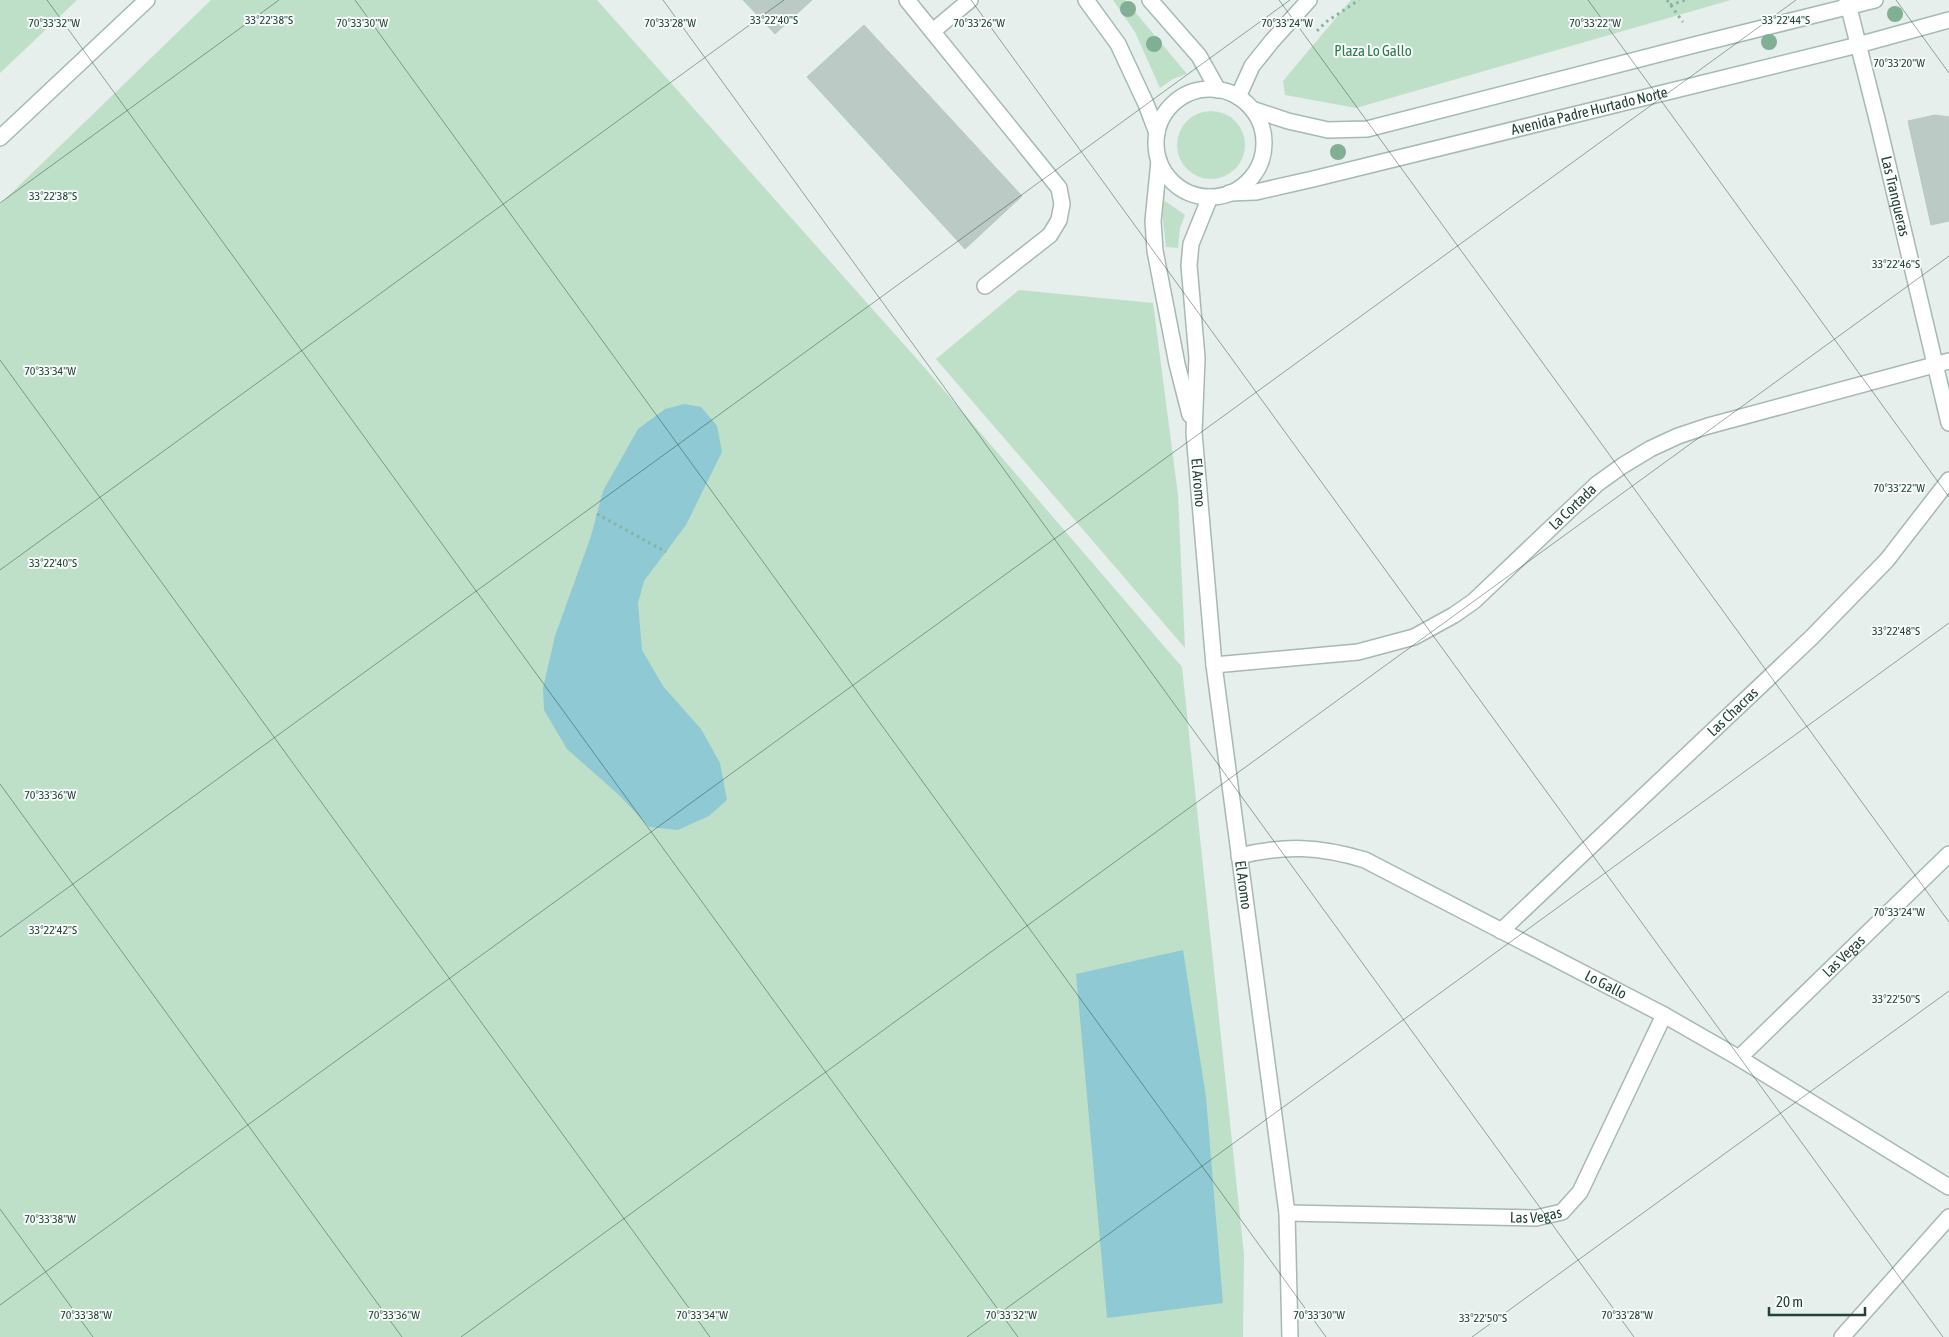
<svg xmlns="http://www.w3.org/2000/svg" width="1949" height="1337" viewBox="0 0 1949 1337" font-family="'Asap Condensed',sans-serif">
<rect width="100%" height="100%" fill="#e6efeb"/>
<!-- green -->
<g fill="#bfe0c8">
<path d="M0,0h77l-77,73z"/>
<path d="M211,0h386l320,359 265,308 62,588 -1,82h-1243v-1133z"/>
<path d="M1113,0h12l62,74 -14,5 -13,9 -25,-56z"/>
<path d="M1351,0h380l-375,108 -71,-13 -2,-14z"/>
<circle cx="1211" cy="145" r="34"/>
<path d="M1165,201l20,14 -5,13 -2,20 -12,-1 -5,-43z"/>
<path d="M1019,290l134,13 25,192 7,153 -249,-289z"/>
</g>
<!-- water -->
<g fill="#8ec9d4">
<path d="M684,404l17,3 16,19 5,26 -36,73 -42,56 -6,22 4,47 21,36 38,43 19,34 7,37 -18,16 -31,14 -29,-3 -30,-32 -52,-46 -23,-39 -1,-22 12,-52 36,-100 12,-45 35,-62 27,-20z"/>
<path d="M1183,950l23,147 17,206 -116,15 -31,-344z"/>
</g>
<!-- building -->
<g fill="#bbcac4" stroke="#b8c9c2">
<path d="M743,0h69l-37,34z"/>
<path d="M864,25l158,171 -57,53 -158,-172z"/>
<path d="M1935,115l14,2v104l-18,4 -23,-104z"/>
</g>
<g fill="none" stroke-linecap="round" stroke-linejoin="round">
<defs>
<g id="service">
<path d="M907,0l152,188 3,16 -3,16 -9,15 -65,51"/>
<path d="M933,31l37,-31"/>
</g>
<g id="minor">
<path d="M1238,97l14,-31 20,-25 37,-41"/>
<path id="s1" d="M1214,665l144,-13 56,-15 40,-22 20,-14 123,-117 25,-18 28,-17 28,-13 30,-10 241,-65"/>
<path id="s2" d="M1501,931l311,-294 75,-77 62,-80"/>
<path id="s3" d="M1739,1058l210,-204"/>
<path id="s4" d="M1287,1213l249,5 26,-6 18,-20 84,-177"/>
<path d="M1842,1337l107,-120"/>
</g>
<g id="tertiary">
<path id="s5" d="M1847,0l31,123 71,300"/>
<path d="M1159,161l-6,60 2,30 22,113 13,51"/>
<path id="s6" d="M1210,197l-19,47 -2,21 8,93 -3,75 20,232 73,548 3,124"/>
<path id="s7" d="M1239,856c46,-11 80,-10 126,4l299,155 75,43 210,129"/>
</g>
<g id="secondary">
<path d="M1086,0l32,44 28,60 11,29"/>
<path d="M1150,0l49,56 19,34"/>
<circle cx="1210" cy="143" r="54"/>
<path d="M1252,109l36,12 40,9 39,-1 331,-85 177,-44"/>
<path d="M0,138l147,-138"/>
<path id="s8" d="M1229,193l27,-1 57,-13 545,-134 91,-25"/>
</g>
</defs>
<!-- service casing -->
<use href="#service" stroke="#a8b8b2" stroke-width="18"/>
<!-- minor casing -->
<use href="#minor" stroke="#a8b8b2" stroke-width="18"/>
<!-- tertiary casing -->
<use href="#tertiary" stroke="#a8b8b2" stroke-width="18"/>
<!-- secondary casing -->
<use href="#secondary" stroke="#a4bbb3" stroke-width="18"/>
<!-- path -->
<g stroke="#86b3a5" stroke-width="3" stroke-dasharray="2.5 4" stroke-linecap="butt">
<path d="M1667,0l16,22"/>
<path d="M1670,5l16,-5"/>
<path d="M1317,31l9,-9 33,-22"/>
<path d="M597,514l69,38"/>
</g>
<!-- service -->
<use href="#service" stroke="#fff" stroke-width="15"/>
<!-- minor -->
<use href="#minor" stroke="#fff" stroke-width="15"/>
<!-- tertiary -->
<use href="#tertiary" stroke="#fff" stroke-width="15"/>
<!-- secondary -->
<use href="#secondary" stroke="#fff" stroke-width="15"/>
</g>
<!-- trees -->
<g fill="#80af93">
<circle cx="1128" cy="9" r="8"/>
<circle cx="1895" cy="14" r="8"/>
<circle cx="1769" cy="42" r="8"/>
<circle cx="1154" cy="44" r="8"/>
<circle cx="1338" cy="152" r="8"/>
</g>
<!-- ticks -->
<path fill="none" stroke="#24423a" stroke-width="1" stroke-opacity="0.45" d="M47,0l971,1337M355,0l971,1337M663,0l971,1337M971,0l972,1337M1279,0l670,922M1588,0l361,497M1896,0l53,73M0,203l279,-203M0,360l710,977M0,570l784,-570M0,784l402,553M0,937l1290,-937M0,1209l93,128M0,1305l1796,-1305M461,1337l1488,-1081M967,1337l982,-714M1472,1337l477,-346"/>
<g text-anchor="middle" stroke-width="4" stroke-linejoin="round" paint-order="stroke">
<!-- park labels -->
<g font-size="15" fill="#2d7a4b" stroke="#f7fbf9">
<text x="1373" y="56">Plaza Lo Gallo</text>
</g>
<!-- street labels -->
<g font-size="15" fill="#24423a" stroke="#f7fbf9">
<text dy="5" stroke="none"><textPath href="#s8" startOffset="370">Avenida Padre Hurtado Norte</textPath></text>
<text dy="5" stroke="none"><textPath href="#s5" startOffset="202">Las Tranqueras</textPath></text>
<text dy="5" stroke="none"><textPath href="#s6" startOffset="290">El Aromo</textPath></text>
<text dy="5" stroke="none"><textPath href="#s1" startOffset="409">La Cortada</textPath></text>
<text dy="5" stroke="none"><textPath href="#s2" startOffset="319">Las Chacras</textPath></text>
<text dy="5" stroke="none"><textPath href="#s6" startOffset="695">El Aromo</textPath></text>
<text dy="5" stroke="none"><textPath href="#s3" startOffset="146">Las Vegas</textPath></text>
<text dy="5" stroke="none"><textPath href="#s7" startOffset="399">Lo Gallo</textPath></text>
<text dy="5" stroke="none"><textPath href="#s4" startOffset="249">Las Vegas</textPath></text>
</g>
</g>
<g font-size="12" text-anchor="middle" fill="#24423a" stroke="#f7fbf9" stroke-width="4" stroke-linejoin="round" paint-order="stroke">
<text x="269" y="24">33°22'38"S</text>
<text x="774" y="24">33°22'40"S</text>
<text x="1786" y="24">33°22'44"S</text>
<text x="54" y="27">70°33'32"W</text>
<text x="362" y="27">70°33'30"W</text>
<text x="670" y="27">70°33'28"W</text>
<text x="979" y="27">70°33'26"W</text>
<text x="1287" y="27">70°33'24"W</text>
<text x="1595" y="27">70°33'22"W</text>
<text x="1899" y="67">70°33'20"W</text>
<text x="53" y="200">33°22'38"S</text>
<text x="1896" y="268">33°22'46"S</text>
<text x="50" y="375">70°33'34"W</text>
<text x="1899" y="492">70°33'22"W</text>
<text x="53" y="567">33°22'40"S</text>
<text x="1896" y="635">33°22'48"S</text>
<text x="50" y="799">70°33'36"W</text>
<text x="1899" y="916">70°33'24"W</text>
<text x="53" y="934">33°22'42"S</text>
<text x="1896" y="1003">33°22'50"S</text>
<text x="50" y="1223">70°33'38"W</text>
<text x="86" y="1319">70°33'38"W</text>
<text x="394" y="1319">70°33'36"W</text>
<text x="702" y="1319">70°33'34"W</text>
<text x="1011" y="1319">70°33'32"W</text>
<text x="1319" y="1319">70°33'30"W</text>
<text x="1627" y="1319">70°33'28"W</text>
<text x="1483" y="1322">33°22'50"S</text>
</g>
<!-- scale -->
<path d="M1769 1307v8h96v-8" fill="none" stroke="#24423a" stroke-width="2.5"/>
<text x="1776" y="1307" font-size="15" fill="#24423a" stroke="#f7fbf9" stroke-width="4" paint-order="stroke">20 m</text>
</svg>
